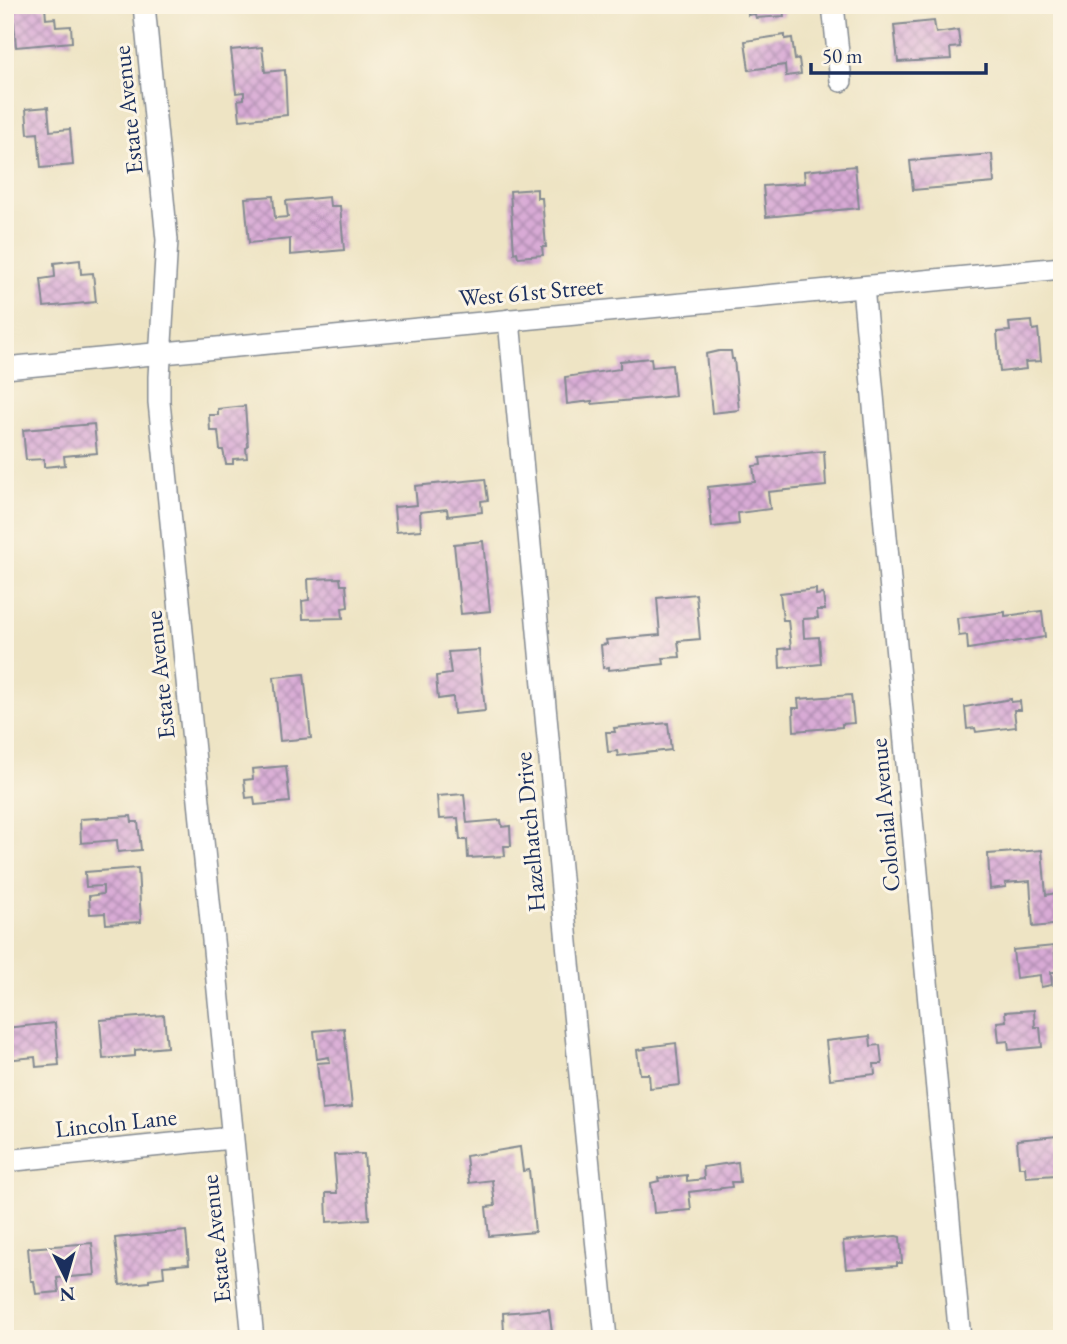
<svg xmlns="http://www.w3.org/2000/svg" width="1067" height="1344" viewBox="0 0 1067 1344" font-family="'EB Garamond',serif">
<defs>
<pattern id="building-cross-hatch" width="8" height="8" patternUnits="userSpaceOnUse" patternTransform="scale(1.75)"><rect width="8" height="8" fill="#d9abd6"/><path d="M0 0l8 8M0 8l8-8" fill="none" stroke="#af8cb1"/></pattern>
</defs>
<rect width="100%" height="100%" fill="#fcf5e5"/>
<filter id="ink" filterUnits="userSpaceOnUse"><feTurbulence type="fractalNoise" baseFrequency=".0143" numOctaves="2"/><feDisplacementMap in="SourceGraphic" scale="14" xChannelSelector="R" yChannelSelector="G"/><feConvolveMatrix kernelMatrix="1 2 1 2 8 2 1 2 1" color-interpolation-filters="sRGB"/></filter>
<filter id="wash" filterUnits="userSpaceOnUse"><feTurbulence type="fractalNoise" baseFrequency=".00686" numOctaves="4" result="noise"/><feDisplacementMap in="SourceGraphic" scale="28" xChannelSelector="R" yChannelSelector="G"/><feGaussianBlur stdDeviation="1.57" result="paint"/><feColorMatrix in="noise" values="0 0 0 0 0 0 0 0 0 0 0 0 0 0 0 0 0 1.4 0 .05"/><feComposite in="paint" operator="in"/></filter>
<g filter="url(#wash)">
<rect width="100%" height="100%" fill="#eee4c4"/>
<g id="blocks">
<!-- building -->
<g fill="url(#building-cross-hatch)">
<path d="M5,5h11v4l29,-2 1,12 9,-1 1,9 15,-1 1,16 -56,5 -2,-25 -9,1z"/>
<path d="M748,5h43v3l-8,1 1,7 -28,2 -1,-4 -7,1z"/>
<path d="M934,21l2,12 22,-3 2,17 -10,1 1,11 -53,3 -4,-37z"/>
<path d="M785,35v4l7,-1 3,22 4,-1 2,15 -15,2 -1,-11 -36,5 -4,-29z"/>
<path d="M262,47l3,25 20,-2 2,45 -47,5 -2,-20 6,-1v-7l-8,1 -5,-43z"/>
<path d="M48,107l2,24 20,-2 3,36 -32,3 -3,-35 -10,1 -2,-25z"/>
<path d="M992,154l2,29 -81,7 -3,-29z"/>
<path d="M855,166l4,42 -93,9 -3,-31 42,-3 -1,-12z"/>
<path d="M537,189v9h5l4,49h-4l1,8 -25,2 -1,-5 -3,1 -4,-62z"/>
<path d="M273,196l2,22 13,-1 -2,-16 43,-4 1,9h10l4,44 -54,5v-16l-41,4 -4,-45z"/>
<path d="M80,260l1,14 12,-1 3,29 -52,5 -3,-28 14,-2 -1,-14z"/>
<path d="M1032,321l1,9 5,-1 3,32 -16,1 1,7 -26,3 -3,-40 13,-1 -1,-8z"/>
<path d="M719,351h12l1,8h2l5,51 -27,3 -6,-59z"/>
<path d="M651,358l1,9 20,-2 3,31 -83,8v-3l-25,3 -2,-27 55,-8v-8z"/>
<path d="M245,406l3,41 -2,1 1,10 -14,1v5h-7l-3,-14h-3l-2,-19h-8l-1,-16h9v-6z"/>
<path d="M94,424l3,29 -33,3 1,9 -21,2v-8l-18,1 -3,-30z"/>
<path d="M824,451l2,35 -58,6 2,17 -32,4 1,11 -27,3 -4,-40 47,-5 -2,-16 8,-1 -1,-7z"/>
<path d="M485,479l3,21 -7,1 1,11 -34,4 -1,-7 -27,3 1,18 -25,2 -2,-25 23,-2 -2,-19z"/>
<path d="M483,541l7,70 -29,3 -7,-70z"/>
<path d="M340,578l1,7h5l2,22 -6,1 1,10 -40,1 -1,-18 7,-1 -1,-21z"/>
<path d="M816,589v6l7,-1 2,16h-8l1,8 -15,1 1,19 15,-1 2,27 -41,4 -1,-19 12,-1 -3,-28h-5l-3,-27z"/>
<path d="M696,594l4,45 -22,2 2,16 -17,1 1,6 -55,6v-3l-6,1 -2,-23 6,-1 -1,-4 54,-5 -3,-37z"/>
<path d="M1042,611l3,26 -77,12 -1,-14 -8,1 -2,-18 48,-6v4z"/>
<path d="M479,650l6,61 -31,3 -1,-17 -15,2 -2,-23 15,-2 -3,-22z"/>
<path d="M304,674l7,64 -31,3 -6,-64z"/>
<path d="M851,695l3,28 -12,1v3l-48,4 -1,-23h6l-1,-9z"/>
<path d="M1011,699v3l9,-1 1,9h-7l2,17 -40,5 -1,-4 -8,1 -2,-22z"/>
<path d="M668,723l3,27 -53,6 -1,-5 -9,1 -2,-20h9l-1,-4z"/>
<path d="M286,766l4,36 -35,3 -1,-8 -8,1 -2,-18 9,-1 -1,-10z"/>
<path d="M464,794l3,29 34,-3 1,7 8,-1 1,20h-7l1,10 -37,2 -1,-18h-7l-2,-22 -19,1 -2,-23z"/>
<path d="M131,816l1,6h6l3,28 -23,2 -1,-12 -36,3 -1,-24z"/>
<path d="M1042,850l4,45 14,-3 2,2v30l-29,3 -3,-46 -25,2 1,4 -16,2 -2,-35z"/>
<path d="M138,868l3,54 -35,2 -1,-11 -15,1 -1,-18 14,-2v-8l-17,1 -1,-15z"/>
<path d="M1054,946l3,26h-6l1,13 -11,2 -1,-12 -24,3 -3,-28z"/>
<path d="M1034,1010l1,17h5l2,20 -33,3 -1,-9 -9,1 -2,-20 9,-1 -1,-9z"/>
<path d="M164,1015l3,32 -32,3v6l-32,3 -3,-39z"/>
<path d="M55,1023l4,42 -23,2 -1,-10 -30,3v-32z"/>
<path d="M344,1028l8,79 -30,3 -5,-47 13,-1 -1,-5 -12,2 -3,-28z"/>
<path d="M870,1036l1,10 9,-1 2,19h-8l1,10 -45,5 -4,-38z"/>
<path d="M676,1043l4,42 -30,3 -1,-14h-9l-3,-24 9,-1 -1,-2z"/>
<path d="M1057,1136l3,29h-5l1,10 -30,2 -1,-10h-6l-2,-27z"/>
<path d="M520,1147l3,24 6,-1 6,62 -46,4 -3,-29 9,-1 -3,-26 -23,3 -3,-27z"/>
<path d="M364,1154l5,65 -42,3 -1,-29h11l-3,-38z"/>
<path d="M738,1162l2,20h-9l1,5 -43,5 2,18 -37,3 -3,-30 8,-2 -1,-3 29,-3v6l17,-2 -1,-12z"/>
<path d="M186,1231l3,33 -26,2 1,11 -15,2v3l-29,3 -5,-47z"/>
<path d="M896,1236l4,1 2,26h-5v3l-51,3 -3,-28z"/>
<path d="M92,1243l3,32 -38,3 2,14 -23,2 -2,-13h-3l-3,-33z"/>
<path d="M549,1309l4,30h-42v-6h-7l-1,-20z"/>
</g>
</g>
</g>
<g filter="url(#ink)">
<use href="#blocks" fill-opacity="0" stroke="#848a91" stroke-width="2"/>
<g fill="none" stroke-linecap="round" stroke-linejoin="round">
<defs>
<g id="street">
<path d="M144,5l23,235 -8,137v25l94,937"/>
<path d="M833,5l8,76"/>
<path d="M863,287l97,1052"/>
<path d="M509,320l59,633 38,386"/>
<path d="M5,368l1057,-100"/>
<path d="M5,1161l226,-23"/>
</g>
</defs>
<!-- street casing -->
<use href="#street" stroke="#848a91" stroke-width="24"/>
<!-- street -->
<use href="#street" stroke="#fff" stroke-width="21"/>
</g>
</g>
<g text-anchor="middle" stroke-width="6" stroke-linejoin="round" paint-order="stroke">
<!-- street labels -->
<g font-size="24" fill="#1b2f5e" stroke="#fcf5e5">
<text transform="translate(128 110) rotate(-96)" y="8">Estate Avenue</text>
<text transform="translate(531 292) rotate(-5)" y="8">West 61st Street</text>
<text transform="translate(160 675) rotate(-96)" y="8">Estate Avenue</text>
<text transform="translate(885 815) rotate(-95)" y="8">Colonial Avenue</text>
<text transform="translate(530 832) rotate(-95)" y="8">Hazelhatch Drive</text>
<text transform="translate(116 1123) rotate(-6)" y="8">Lincoln Lane</text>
<text transform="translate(216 1239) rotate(-96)" y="8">Estate Avenue</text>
</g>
</g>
<!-- margin -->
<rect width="1067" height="1344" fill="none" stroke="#fcf5e5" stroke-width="28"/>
<!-- north arrow -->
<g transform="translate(66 1278) rotate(175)" stroke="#fcf5e5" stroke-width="5" paint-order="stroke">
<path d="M0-5L12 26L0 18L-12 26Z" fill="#1b2f5e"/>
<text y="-10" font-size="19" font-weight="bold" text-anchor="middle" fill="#1b2f5e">N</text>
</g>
<!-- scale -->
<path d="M811 63v10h175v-10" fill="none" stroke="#1b2f5e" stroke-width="3.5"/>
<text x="822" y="63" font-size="21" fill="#1b2f5e" stroke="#fcf5e5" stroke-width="5" paint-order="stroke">50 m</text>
</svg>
